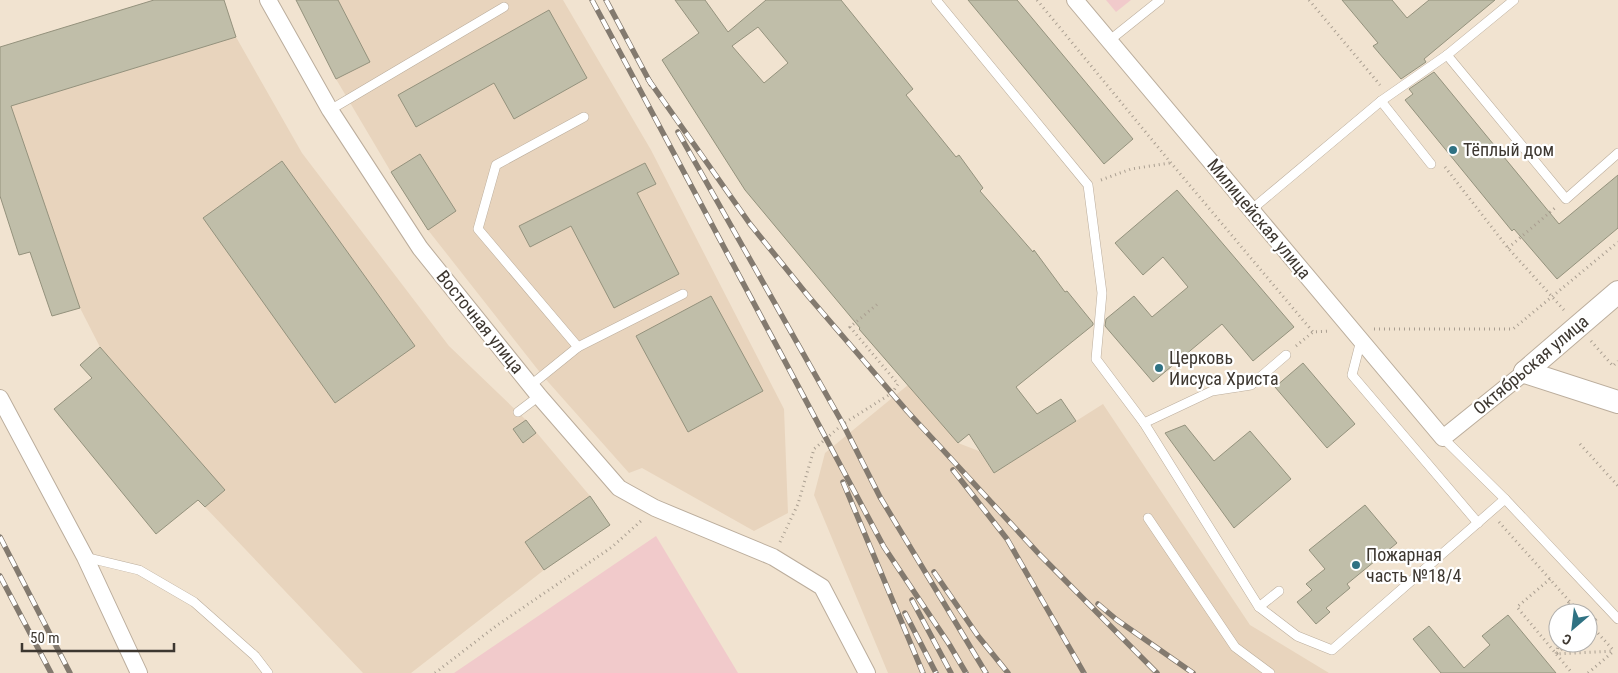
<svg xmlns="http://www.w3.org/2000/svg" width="1618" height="673" viewBox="0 0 1618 673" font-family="'Roboto Condensed',sans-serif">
<rect width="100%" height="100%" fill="#f1e3d0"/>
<!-- built -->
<g fill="#e8d4bd">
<path d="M154,0h70l12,37 66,116 147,193 77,74 64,76 20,29 -66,45 -133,103h-48l-158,-166 19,-17 -124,-143 -20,-39 -28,8 -22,-64 -11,3 -19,-59v-149z"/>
<path d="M296,0h267l88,150 133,259 4,104 -34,18 -112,-63 -13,5 -87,-98 -114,-145 -37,-58 -55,-93z"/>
<path d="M908,385l50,58 21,8 15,22 109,-69 147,221 79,48h-441l-74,-178 11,-42z"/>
</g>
<!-- green -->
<g fill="#f1cacb">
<path d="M1106,0h25l-15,12z"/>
<path d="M656,536l82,137h-284z"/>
</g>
<!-- building -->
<g fill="#c0bea9" stroke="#94927d" fill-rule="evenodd">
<path d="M154,0h70l12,37 -225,69 69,202 -28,8 -22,-64 -11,3 -19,-59v-149z"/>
<path d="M296,0h42l32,62 -34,17z"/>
<path d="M675,0h30l23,32 38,-32h75l72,89 -7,6 50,62 3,-2 24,33 -3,3 53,61 1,-2 31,42 2,-1 26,32v2l-77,62 21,27 24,-15 15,22 -82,52 -25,-39 -11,9 -99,-114 1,-1 -115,-138 -83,-130 37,-27zM758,27l30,36 -24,20 -32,-37z"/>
<path d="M968,0h49l116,139 -29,25z"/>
<path d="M1342,0h50l15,18 22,-18h66l-71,59 2,3 -25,17 -28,-33 5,-3z"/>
<path d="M549,10l38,68 -73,41 -20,-36 -78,44 -18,-32z"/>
<path d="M1434,72l125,152 59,-49v53l-61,51 -43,-50 -2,2 -107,-131 8,-6 -4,-5z"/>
<path d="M420,154l36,57 -28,19 -37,-58z"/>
<path d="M282,161l133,185 -80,57 -132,-185z"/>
<path d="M645,163l11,21 -19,9 42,81 -65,34 -43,-82 -41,21 -11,-21z"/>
<path d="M1177,190l117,137 -41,34 -31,-37 -69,58 -48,-56 1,-7 28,-23 18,21 36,-30 -25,-30 -20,18 -28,-32z"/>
<path d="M711,296l52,95 -75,41 -52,-96z"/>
<path d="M100,347l125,143 -20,17 -7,-7 -42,34 -102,-125 38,-31 -12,-13z"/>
<path d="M1303,363l52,61 -28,24 -52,-61z"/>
<path d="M526,420l10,13 -13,10 -10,-14z"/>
<path d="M1185,425l29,36 36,-30 41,48 -57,49 -69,-95z"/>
<path d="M590,496l20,29 -66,45 -19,-28z"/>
<path d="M1365,505l32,38 -50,41 3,4 -24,20 4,4 -14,12 -19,-22 15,-12 -6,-6 19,-15 -16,-19z"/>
<path d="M1508,615l48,58h-115l-28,-34 16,-13 35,42 26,-23 -8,-9z"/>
</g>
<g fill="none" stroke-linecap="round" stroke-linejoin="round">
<defs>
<g id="lane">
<path d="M936,0l152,185 14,108 -6,66 48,64 115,184 38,29 35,14 173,-151"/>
<path d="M1110,40l50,-40"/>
<path d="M1447,55l119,144 52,-46"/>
<path d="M1381,101l50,63"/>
<path d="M330,110l174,-103"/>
<path d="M1251,210l130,-109 66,-46 67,-55"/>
<path d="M1361,340l-9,35 126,148"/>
<path d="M578,347l-100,-118 18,-64 88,-48"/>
<path d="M531,385l47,-38 105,-53"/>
<path d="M518,412l21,-16"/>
<path d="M1144,423l68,-32 39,-6 35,-30"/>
<path d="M1443,438l62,61 113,120"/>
<path d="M1148,518l87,129 35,26"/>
<path d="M85,557l54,13 55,32 61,54 13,17"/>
<path d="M1259,607l20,-16"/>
</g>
<g id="street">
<path d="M268,0l62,110 90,138 119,148 80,92 36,20 118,49 49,30 45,86"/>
<path d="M1075,0l368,438 82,-66"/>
<path d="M0,398l85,159 54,116"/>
</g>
<g id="secondary">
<path d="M1525,372l93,-80"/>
<path d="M1525,372l93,30"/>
</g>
</defs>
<!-- lane casing -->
<use href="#lane" stroke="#bbad9c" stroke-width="10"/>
<!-- street casing -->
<use href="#street" stroke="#bbad9c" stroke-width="18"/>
<!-- secondary casing -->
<use href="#secondary" stroke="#bbad9c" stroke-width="24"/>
<!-- path -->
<g stroke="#aa9f91" stroke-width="3" stroke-dasharray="1 4" stroke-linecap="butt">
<path d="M1037,0l134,163 142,169"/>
<path d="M1309,0l71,85"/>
<path d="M1445,167l63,81 56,62"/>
<path d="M1101,180l30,-11 39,-6"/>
<path d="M1508,248l48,-41"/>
<path d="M1374,329h139l105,-87"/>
<path d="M1591,341l22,25 5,-5"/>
<path d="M1296,346l17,-14 17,-1"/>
<path d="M1580,444l38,42"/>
<path d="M1499,522l81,91"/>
<path d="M780,542l18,-38 16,-55 29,-25 49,-31 6,-9 -48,-57 30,-25"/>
<path d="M1550,579l-33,28 55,66"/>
<path d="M1566,613l3,-12"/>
<path d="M1588,622l26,29"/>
<path d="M1588,626l11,-9"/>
<path d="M1559,643l-3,11 58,-3"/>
<path d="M1557,653l12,-10"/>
<path d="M435,673l61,-47 116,-79 30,-27"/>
<path d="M1588,673l26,-22"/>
</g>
<!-- lane -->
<use href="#lane" stroke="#fff" stroke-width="9"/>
<!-- street -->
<use href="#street" stroke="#fff" stroke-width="16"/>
<!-- secondary -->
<use href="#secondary" stroke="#fff" stroke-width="22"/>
<defs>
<g id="rail">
<path d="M592,0l292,547 65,97 17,29"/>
<path d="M606,0l45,84"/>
<path d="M648,79l102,145 59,73 98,114 132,143 118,119"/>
<path d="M678,132l165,292 37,73 106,176"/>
<path d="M953,470l54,69 77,134"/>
<path d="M843,482l80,191"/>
<path d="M0,537l70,136"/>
<path d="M934,572l44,64 30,37"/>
<path d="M0,576l51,97"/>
<path d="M912,600l39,73"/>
<path d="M1098,604l19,16 76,53"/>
<path d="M905,613l31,60"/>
</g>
</defs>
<!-- rail casing -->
<use href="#rail" stroke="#837a6f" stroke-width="5.5"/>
<!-- rail -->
<use href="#rail" stroke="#fff" stroke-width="4" stroke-dasharray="11" stroke-linecap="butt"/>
</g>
<!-- markers -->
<g fill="#2f7283" stroke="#fff" stroke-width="2">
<circle cx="1453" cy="150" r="5"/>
<circle cx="1159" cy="368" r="5"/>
<circle cx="1356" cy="565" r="5"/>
</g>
<g text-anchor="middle" stroke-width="4.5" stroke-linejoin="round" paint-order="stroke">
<!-- poi labels -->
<g font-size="18" fill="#3d3730" stroke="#fff" text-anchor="start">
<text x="1463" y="156">Тёплый дом</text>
<text x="1169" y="364">Церковь<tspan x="1169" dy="21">Иисуса Христа</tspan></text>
<text x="1366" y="561">Пожарная<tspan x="1366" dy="21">часть №18/4</tspan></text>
</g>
<!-- street labels -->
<g font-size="18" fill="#3d3730" stroke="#fff">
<text transform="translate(1259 219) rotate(50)" y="6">Милицейская улица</text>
<text transform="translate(480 322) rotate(51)" y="6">Восточная улица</text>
<text transform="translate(1531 365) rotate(-40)" y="6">Октябрьская улица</text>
</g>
</g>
<!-- north arrow -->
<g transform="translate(1573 628) rotate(208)"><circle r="24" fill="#ffffff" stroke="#b1afac"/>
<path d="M0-4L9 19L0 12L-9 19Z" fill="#2f7283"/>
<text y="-8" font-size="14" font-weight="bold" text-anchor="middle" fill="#3d3730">С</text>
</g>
<!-- scale -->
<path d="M22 643v8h152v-8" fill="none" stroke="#3d3730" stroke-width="2.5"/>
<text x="30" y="643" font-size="15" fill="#3d3730" stroke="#ffffff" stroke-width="4" paint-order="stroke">50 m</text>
</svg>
